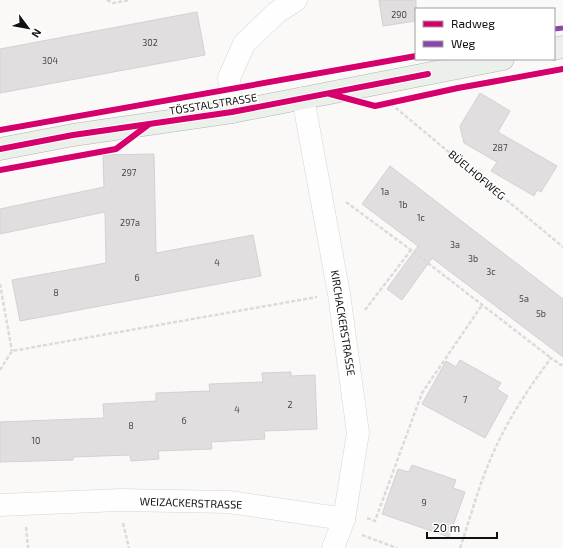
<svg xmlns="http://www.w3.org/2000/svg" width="563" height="548" viewBox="0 0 563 548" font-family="'Exo 2',sans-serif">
<rect width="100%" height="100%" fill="#fbf9f8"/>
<!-- building -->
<g fill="#e0dede" stroke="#d3d1d1">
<path d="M379,0h37v21l-33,5z"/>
<path d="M197,12l8,43 -205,38v-44z"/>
<path d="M480,93l30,18 -12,21 59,34 -16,26 -4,-2 -3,6 -43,-25 6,-9 -33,-19 -4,-17z"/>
<path d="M154,154l2,99 97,-18 8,41 -241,45 -8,-41 94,-17 -1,-51 -105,22v-25l104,-22 -1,-32z"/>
<path d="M390,166l173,133v58l-131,-99 -30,42 -15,-11 31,-43 -56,-42z"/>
<path d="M460,360l41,23 -4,6 11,7 -23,42 -63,-34 24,-43 10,6z"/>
<path d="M291,372v4l24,-1 2,54 -53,2 1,8 -54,3 1,7 -54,2 1,8 -28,2 -1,-6 -57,2v3l-73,2v-40l104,-4 -1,-14 53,-3v-8l54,-2 -1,-7 54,-2 -1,-9z"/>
<path d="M412,465l44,15 -3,8 12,4 -16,45 -67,-23 16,-45 11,3z"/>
</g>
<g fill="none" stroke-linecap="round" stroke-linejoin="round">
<defs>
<g id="minor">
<path d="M303,98l36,196 19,139 -14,86 -11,29"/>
<path d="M232,112l-3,-34 15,-34 32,-31 20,-13"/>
<path d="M0,505l120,-5 109,2 115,17"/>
</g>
<g id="major">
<path d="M554,49l9,-2"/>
<path d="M0,149l73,-14 159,-23 271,-53"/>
</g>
</defs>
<!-- minor casing -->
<use href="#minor" stroke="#d6d4d4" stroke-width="23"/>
<!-- major casing -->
<use href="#major" stroke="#adb5ad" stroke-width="23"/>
<!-- path -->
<g stroke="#dcdbdb" stroke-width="2.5" stroke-dasharray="4 2" stroke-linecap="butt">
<path d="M107,0l6,3 17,-3"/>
<path d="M391,104l172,143"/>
<path d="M346,202l65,48 140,108"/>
<path d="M0,284l12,67"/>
<path d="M365,310l46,-60"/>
<path d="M0,370l12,-19 305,-54"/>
<path d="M367,518l8,3 47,-128 60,-88"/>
<path d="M123,523l6,25"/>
<path d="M26,527l2,21"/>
<path d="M362,535l35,13"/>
<path d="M460,548c10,-29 19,-63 31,-90 15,-36 37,-69 60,-100l10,7 2,-2"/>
</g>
<!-- minor -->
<use href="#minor" stroke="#fefefe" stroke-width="22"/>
<!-- major -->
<use href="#major" stroke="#ebf0eb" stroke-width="22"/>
<!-- quiet -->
<path stroke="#8e44ad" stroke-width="5" stroke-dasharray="10 5" stroke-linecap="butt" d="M554,29l9,-1"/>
<defs>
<g id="cycleway">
<path d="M330,94l45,12 83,-18 105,-19"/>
<path d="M0,130l416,-74"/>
<path d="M0,149l73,-14 159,-23 196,-38"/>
<path d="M0,170l116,-21 32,-24"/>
</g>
</defs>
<!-- cycleway casing -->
<use href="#cycleway" stroke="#fff" stroke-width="8"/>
<!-- cycleway -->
<use href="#cycleway" stroke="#d6006c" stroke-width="6"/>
</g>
<g text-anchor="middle" stroke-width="3" stroke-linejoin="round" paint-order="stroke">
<!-- number labels -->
<g font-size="9" fill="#484646">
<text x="399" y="18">290</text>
<text x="150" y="46">302</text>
<text x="50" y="64">304</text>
<text x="500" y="151">287</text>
<text x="129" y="176">297</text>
<text x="385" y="195">1a</text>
<text x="403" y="208">1b</text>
<text x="421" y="221">1c</text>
<text x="130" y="226">297a</text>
<text x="455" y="248">3a</text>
<text x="473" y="262">3b</text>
<text x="217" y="266">4</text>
<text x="491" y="275">3c</text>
<text x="137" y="281">6</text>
<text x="56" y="296">8</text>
<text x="524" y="302">5a</text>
<text x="541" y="317">5b</text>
<text x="465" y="403">7</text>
<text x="290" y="408">2</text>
<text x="237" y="413">4</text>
<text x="184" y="424">6</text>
<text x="131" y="429">8</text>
<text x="36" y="444">10</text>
<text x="424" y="506">9</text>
</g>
<!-- street labels -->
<g font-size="11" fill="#121111" stroke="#fff">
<text transform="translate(213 104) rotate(-9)" y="4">TÖSSTALSTRASSE</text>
<text transform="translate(477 175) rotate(40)" y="4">BÜELHOFWEG</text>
<text transform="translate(343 323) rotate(81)" y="4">KIRCHACKERSTRASSE</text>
<text transform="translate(191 503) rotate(2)" y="4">WEIZACKERSTRASSE</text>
</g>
</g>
<!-- legend -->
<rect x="415" y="8" width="140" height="52" fill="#ffffff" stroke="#a0a0a0"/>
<rect x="423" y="21" width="20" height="6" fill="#d6006c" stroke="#a0a0a0"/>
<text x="451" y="28" font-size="12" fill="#121111">Radweg</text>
<rect x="423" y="41" width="20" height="6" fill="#8e44ad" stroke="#a0a0a0"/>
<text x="451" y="48" font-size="12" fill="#121111">Weg</text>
<!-- north arrow -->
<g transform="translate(28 28) rotate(122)" stroke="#ffffff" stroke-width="3" paint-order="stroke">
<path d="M0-3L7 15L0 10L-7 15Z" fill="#121111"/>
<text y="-6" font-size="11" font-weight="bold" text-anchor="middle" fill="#121111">N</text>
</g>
<!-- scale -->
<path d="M427 532v6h70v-6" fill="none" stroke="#121111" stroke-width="2"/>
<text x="433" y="532" font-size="12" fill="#121111" stroke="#ffffff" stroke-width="3" paint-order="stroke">20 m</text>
</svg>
